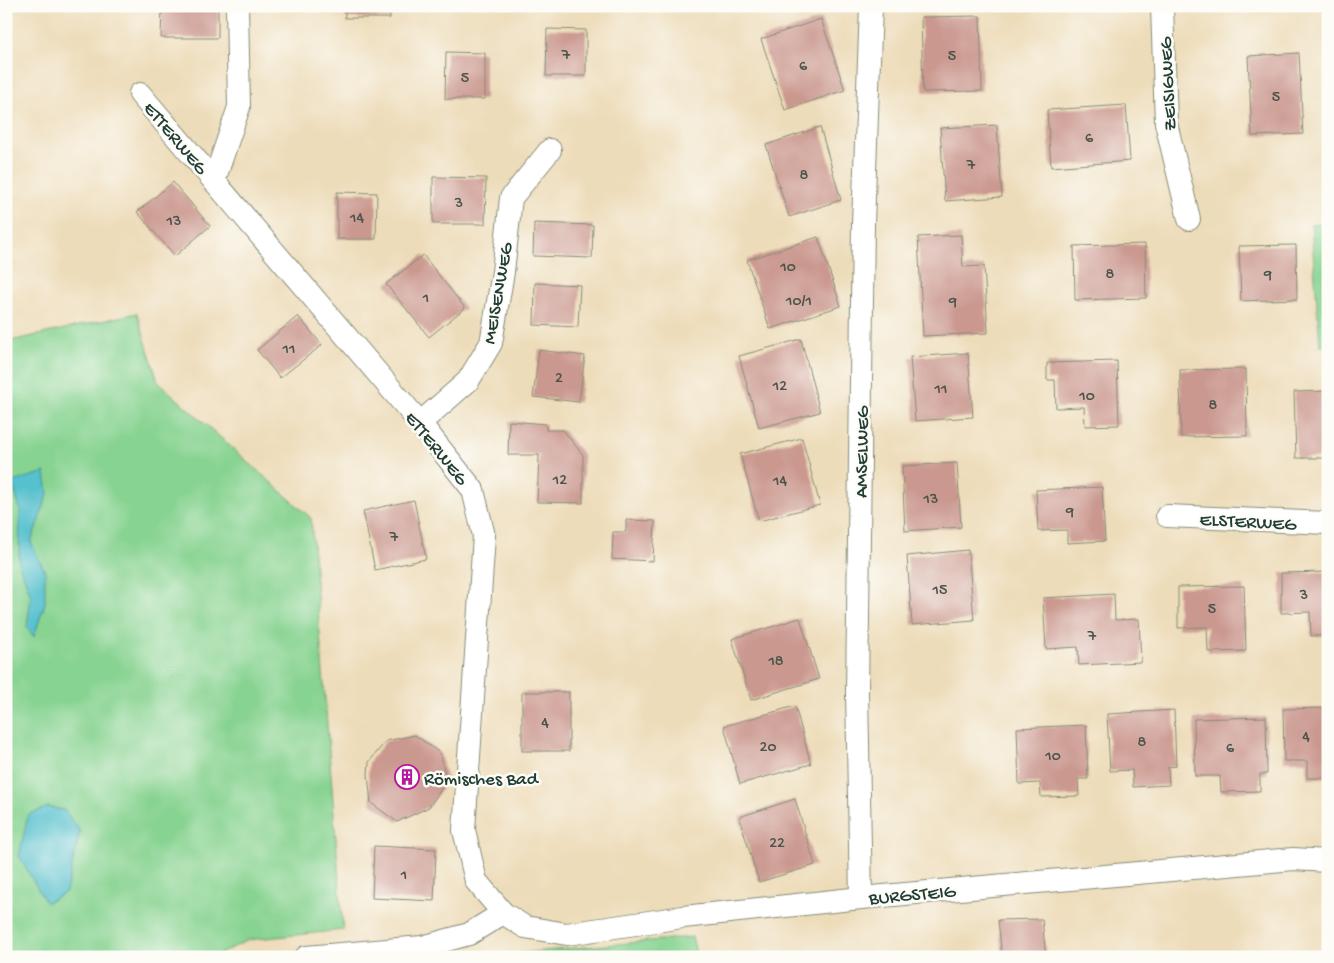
<svg xmlns="http://www.w3.org/2000/svg" width="1334" height="963" viewBox="0 0 1334 963" font-family="'Gochi Hand',sans-serif">
<rect width="100%" height="100%" fill="#fdfcf7"/>
<filter id="ink" filterUnits="userSpaceOnUse"><feTurbulence type="fractalNoise" baseFrequency=".02" numOctaves="2"/><feDisplacementMap in="SourceGraphic" scale="10" xChannelSelector="R" yChannelSelector="G"/><feConvolveMatrix kernelMatrix="1 2 1 2 8 2 1 2 1" color-interpolation-filters="sRGB"/></filter>
<filter id="wash" filterUnits="userSpaceOnUse"><feTurbulence type="fractalNoise" baseFrequency=".0096" numOctaves="4" result="noise"/><feDisplacementMap in="SourceGraphic" scale="20" xChannelSelector="R" yChannelSelector="G"/><feGaussianBlur stdDeviation="1.12" result="paint"/><feColorMatrix in="noise" values="0 0 0 0 0 0 0 0 0 0 0 0 0 0 0 0 0 1.4 0 .05"/><feComposite in="paint" operator="in"/></filter>
<g filter="url(#wash)">
<rect width="100%" height="100%" fill="#eddcb9"/>
<!-- green -->
<g fill="#87d391" stroke="#538862">
<path d="M1328,223v123h-8l-9,-122z"/>
<path d="M137,313l21,69 153,136 32,412 -95,10 -34,17h-208v-615z"/>
<path d="M692,937l5,20h-217z"/>
</g>
<!-- water -->
<g fill="#54c0ce" stroke="#3a7e81">
<path d="M45,472l3,22 -17,48 14,30v31l-11,34 -7,-10 4,-31 -12,-32 1,-55 -8,-27z"/>
<path d="M48,807l16,3 16,21 -14,61 -20,11 -27,-47 9,-41z"/>
</g>
<g id="blocks">
<!-- building -->
<g fill="#ca988f">
<path d="M162,6h56v32h-57z"/>
<rect x="345" y="6" width="45" height="12"/>
<path d="M980,16l2,75 -59,1 -2,-75z"/>
<path d="M821,19l24,71 -60,20 -24,-71z"/>
<path d="M547,29l39,1v46h-40z"/>
<path d="M446,52l39,1v46h-40z"/>
<path d="M1299,53l4,81 -51,2 -4,-80z"/>
<path d="M1126,105l4,56 -79,6 -4,-57z"/>
<path d="M997,125l5,72 -57,4 -5,-73z"/>
<path d="M820,127l21,73 -52,17 -23,-72z"/>
<path d="M433,177l53,1 -1,46h-52z"/>
<path d="M173,182l37,44 -35,30 -38,-44z"/>
<path d="M337,192l40,1 -1,46h-39z"/>
<path d="M534,223l59,2 -1,33 -59,-2z"/>
<path d="M961,235l2,32 21,-1 4,67 -65,3 -5,-99z"/>
<path d="M818,237l23,69 -71,23 -23,-69z"/>
<path d="M1145,244l1,54 -71,2 -1,-54z"/>
<path d="M1296,245l1,54 -56,2 -2,-55z"/>
<path d="M423,255l42,53 -36,29 -43,-53z"/>
<path d="M535,283l45,2 -2,42 -44,-2z"/>
<path d="M298,316l24,29 -42,33 -23,-28z"/>
<path d="M801,339l19,73 -61,16 -20,-72z"/>
<path d="M539,350l46,6 -6,46 -46,-5z"/>
<path d="M968,353l5,64 -58,4 -5,-64z"/>
<path d="M1117,361l2,64 -34,1 -1,-19 -28,1 -1,-28h-8v-17z"/>
<path d="M1246,369l1,67 -66,1 -1,-67z"/>
<path d="M1328,391v67h-32l-2,-66z"/>
<path d="M509,421l37,3v6h17l20,25v48l-46,-1 2,-47h-31z"/>
<path d="M802,438l18,67 -61,16 -19,-67z"/>
<path d="M957,463l4,64 -56,4 -3,-65z"/>
<path d="M1102,487l3,54 -38,2v-13l-29,1 -2,-41z"/>
<path d="M414,500l12,59 -51,11 -12,-59z"/>
<path d="M626,520l29,1 -2,40 -41,-2 1,-27h13z"/>
<path d="M968,550l6,70 -62,5 -5,-69z"/>
<path d="M1328,572v64h-17l-1,-24 -29,1v-40z"/>
<path d="M1244,586l2,65 -38,1 -1,-25 -29,1v-41z"/>
<path d="M1114,594l1,26 24,-1 2,43 -62,3 -1,-18 -32,2 -3,-51z"/>
<path d="M800,618l19,61 -68,21 -19,-61z"/>
<rect x="522" y="692" width="47" height="59"/>
<path d="M795,706l16,58 -71,20 -16,-58z"/>
<path d="M1328,708v70h-21v-17h-23l-1,-52z"/>
<path d="M1174,710l2,56 -8,1 1,18 -36,2 -1,-17 -22,1 -3,-57z"/>
<path d="M1266,717l1,57h-7v17l-39,1 -1,-16h-25l-1,-57z"/>
<path d="M1086,725l2,54h-10l1,17 -38,1 -1,-14 -21,1 -2,-56z"/>
<path d="M415,735l25,18 7,28 -18,26 -32,15 -26,-19 -3,-29 1,-12 17,-21z"/>
<path d="M795,799l20,66 -56,17 -20,-65z"/>
<path d="M374,846l62,3 -2,52 -62,-3z"/>
<path d="M1042,919l4,38h-44l-4,-37z"/>
</g>
</g>
</g>
<g filter="url(#ink)">
<use href="#blocks" fill-opacity="0" stroke="#868c76" stroke-width="1"/>
<g fill="none" stroke-linecap="round" stroke-linejoin="round">
<defs>
<g id="street">
<path d="M1162,6l4,117 23,96"/>
<path d="M140,94l280,329 53,67 11,46 -20,294 12,51 27,32 22,14 42,7 116,-17 178,-19 432,-39 35,2"/>
<path d="M214,181l25,-74 -2,-101"/>
<path d="M420,423l48,-42 23,-38 12,-71 8,-74 39,-48"/>
<path d="M1167,516l161,7"/>
<path d="M861,898l-4,-205 6,-469 8,-218"/>
<path d="M306,957l116,-10 47,-13 34,-21"/>
</g>
</defs>
<!-- street casing -->
<use href="#street" stroke="#868c76" stroke-width="24"/>
<!-- street -->
<use href="#street" stroke="#fff" stroke-width="22"/>
</g>
</g>
<!-- icons -->
<defs>
<symbol id="building-ring" viewBox="-11 -11 22 22"><circle r="9.5" fill="#fdfcf7" stroke="#b5179e" stroke-width="1.5"/><path d="M-4-6H4V6H1V3H-1V6H-4ZM-2.5-4.3h1.7v1.8h-1.7ZM.8-4.3h1.7v1.8H.8ZM-2.5-1h1.7V.8h-1.7ZM.8-1h1.7V.8H.8Z" fill="#b5179e"/></symbol>
</defs>
<g fill-rule="evenodd">
<use href="#building-ring" x="393" y="763" width="28" height="28"/>
</g>
<g text-anchor="middle" stroke-width="5" stroke-linejoin="round" paint-order="stroke">
<!-- number labels -->
<g font-size="16" fill="#4a544b">
<text x="566" y="59">7</text>
<text x="952" y="60">5</text>
<text x="803" y="70">6</text>
<text x="465" y="82">5</text>
<text x="1276" y="101">5</text>
<text x="1089" y="142">6</text>
<text x="971" y="169">7</text>
<text x="804" y="179">8</text>
<text x="459" y="207">3</text>
<text x="357" y="222">14</text>
<text x="174" y="225">13</text>
<text x="788" y="271">10</text>
<text x="1110" y="278">8</text>
<text x="1268" y="279">9</text>
<text x="426" y="302">1</text>
<text x="799" y="305">10/1</text>
<text x="953" y="306">9</text>
<text x="289" y="353">11</text>
<text x="559" y="382">2</text>
<text x="780" y="390">12</text>
<text x="941" y="393">11</text>
<text x="1087" y="400">10</text>
<text x="1213" y="409">8</text>
<text x="560" y="484">12</text>
<text x="780" y="485">14</text>
<text x="931" y="503">13</text>
<text x="1070" y="516">9</text>
<text x="394" y="541">7</text>
<text x="940" y="594">15</text>
<text x="1304" y="599">3</text>
<text x="1212" y="613">5</text>
<text x="1092" y="640">7</text>
<text x="776" y="665">18</text>
<text x="545" y="727">4</text>
<text x="1306" y="741">4</text>
<text x="1142" y="746">8</text>
<text x="768" y="751">20</text>
<text x="1230" y="752">6</text>
<text x="1053" y="760">10</text>
<text x="777" y="847">22</text>
<text x="404" y="879">1</text>
</g>
<!-- street labels -->
<g font-size="19" fill="#1f3d34" stroke="#fdfcf7">
<text transform="translate(1166 84) rotate(-93)" y="7">ZEISIGWEG</text>
<text transform="translate(177 137) rotate(50)" y="7">ETTERWEG</text>
<text transform="translate(496 293) rotate(-80)" y="7">MEISENWEG</text>
<text transform="translate(438 447) rotate(51)" y="7">ETTERWEG</text>
<text transform="translate(860 452) rotate(-89)" y="7">AMSELWEG</text>
<text transform="translate(1248 520) rotate(3)" y="7">ELSTERWEG</text>
<text transform="translate(912 893) rotate(-5)" y="7">BURGSTEIG</text>
</g>
<!-- poi labels -->
<g font-size="19" fill="#1f3d34" stroke="#fdfcf7" text-anchor="start">
<text x="424" y="784">Römisches Bad</text>
</g>
</g>
<!-- margin -->
<rect width="1334" height="963" fill="none" stroke="#fdfcf7" stroke-width="25"/>
</svg>
